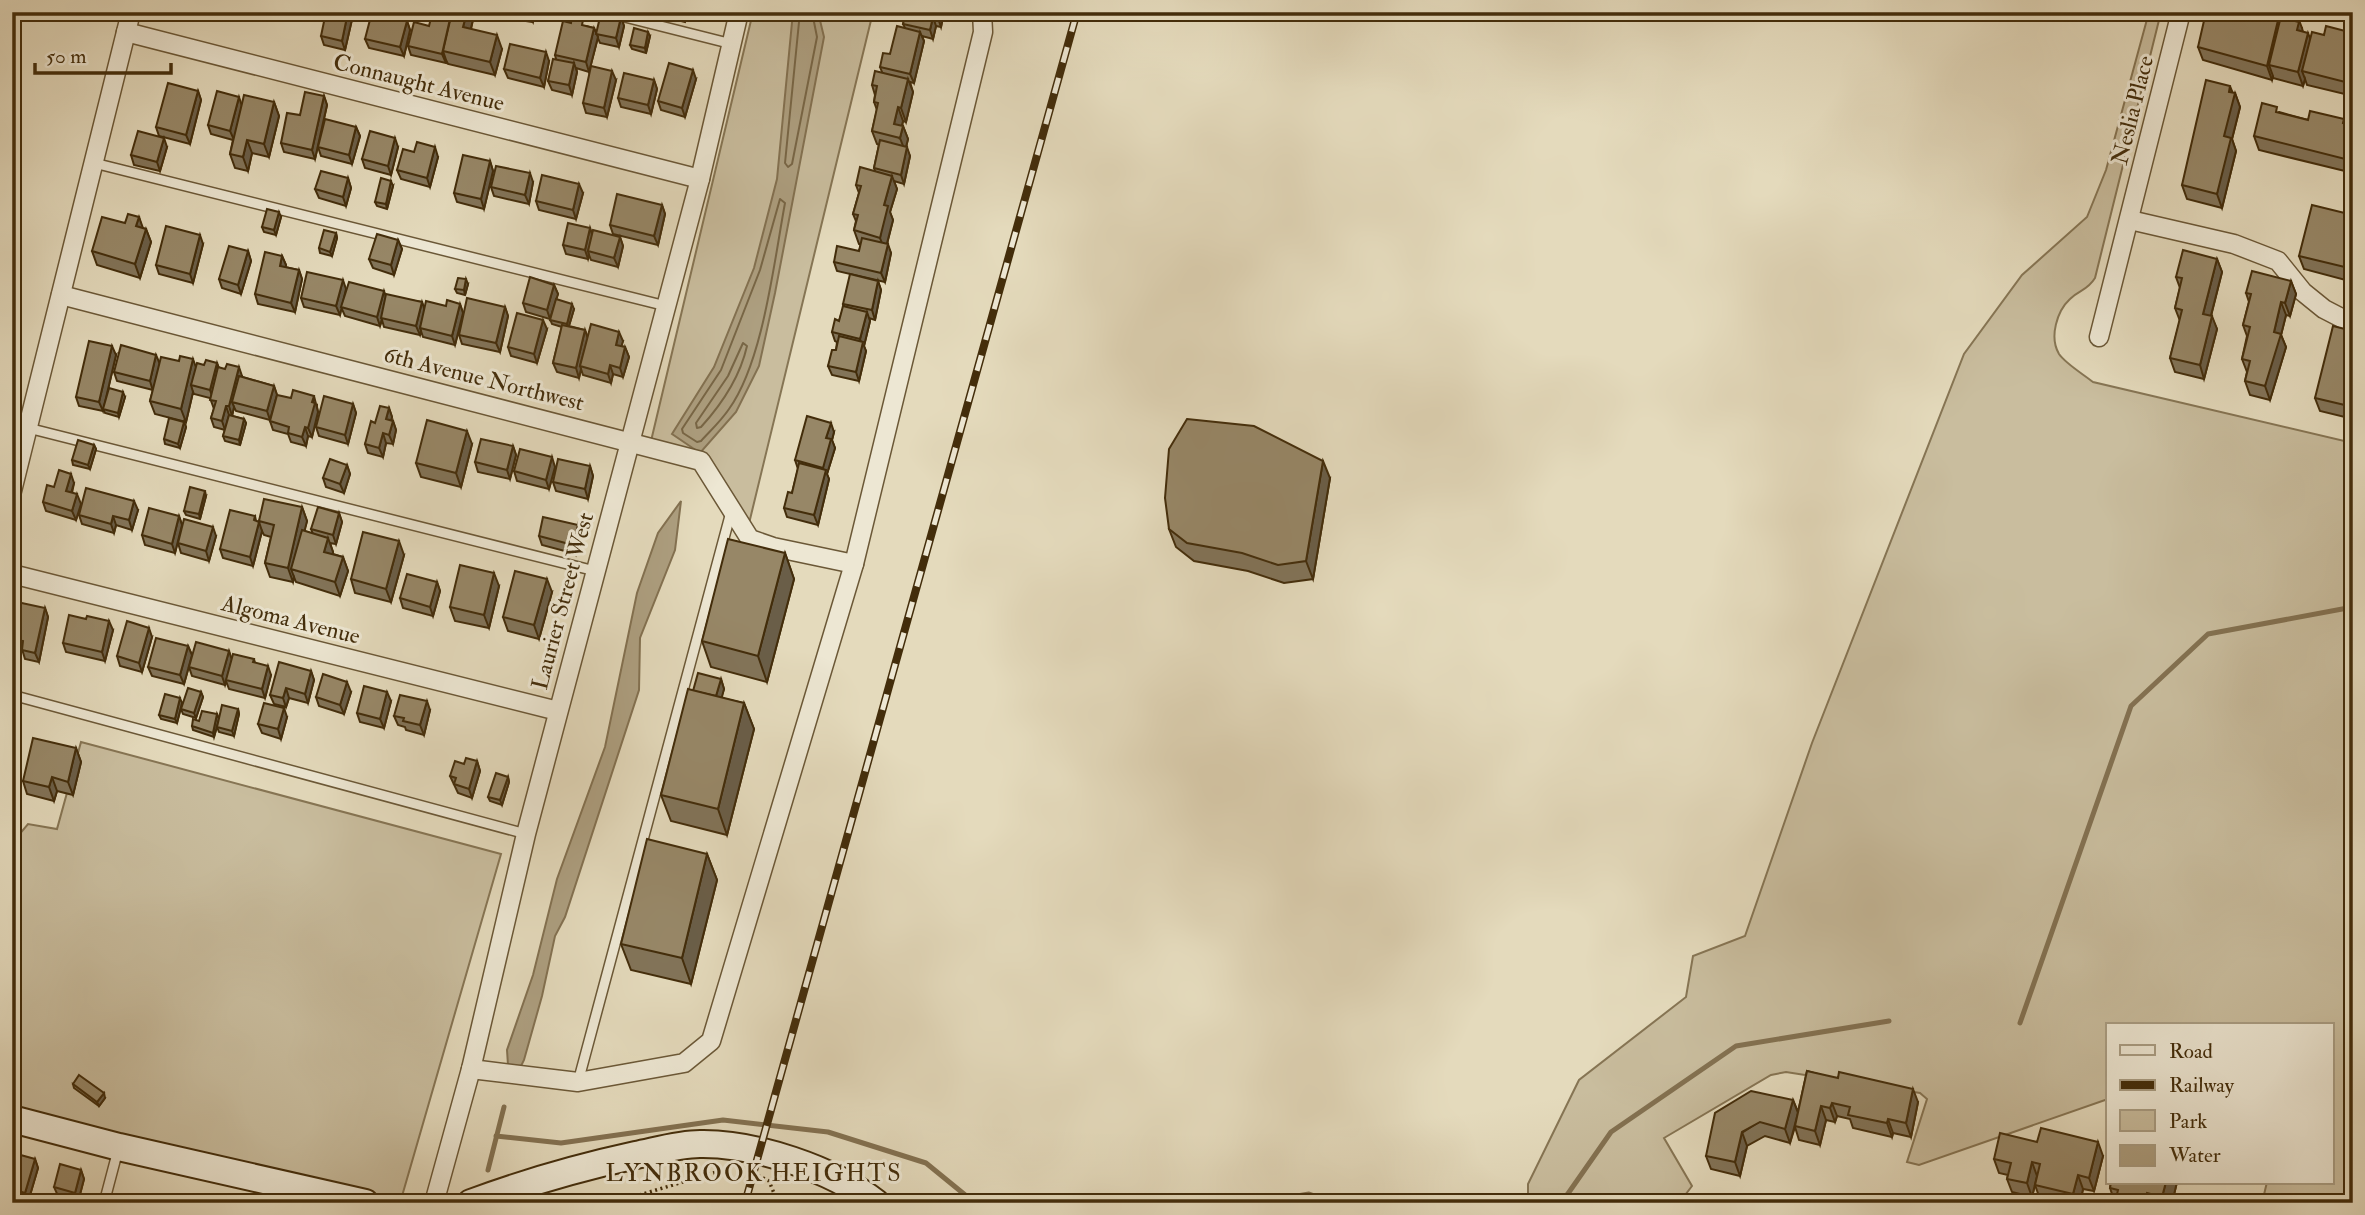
<svg xmlns="http://www.w3.org/2000/svg" width="2365" height="1215" viewBox="0 0 2365 1215" font-family="'IM FELL Double Pica',serif">
<rect width="100%" height="100%" fill="#e4dabc"/>
<filter id="stains"><feTurbulence type="fractalNoise" baseFrequency=".00286" numOctaves="4"/><feColorMatrix values="0 0 0 0 .2 0 0 0 0 .09 0 0 0 0 .02 0 0 0 .5 -.17"/></filter>
<radialGradient id="worn" r=".72"><stop offset=".6" stop-color="#630" stop-opacity="0"/><stop offset="1" stop-color="#630" stop-opacity=".3"/></radialGradient>
<!-- green -->
<g fill="#c9bd9e" stroke="#867554" stroke-width="2">
<path d="M753,12h120l-128,528 -47,-72 -47,-27z"/>
<path d="M2149,12h12l-66,266c-8,13 -15,11 -25,21 -13,12 -21,38 -11,55 7,10 24,20 34,28l260,61v760h-91l5,-21h65v-158h-224v75l-189,66 -12,-3 20,-63 -7,-6 -134,-21 -15,3 -107,63 28,48 -13,17h-151v-19l51,-104 107,-83 7,-41 52,-20 67,-193 152,-389 58,-79 65,-58 19,-47z"/>
<path d="M81,742l420,112 -101,349h-9l-379,-95v-265l16,-19 29,5z"/>
</g>
<!-- water -->
<g fill="#ad9f80" stroke="#837151" stroke-width="2">
<path d="M793,12h25l6,25 -49,256 -16,73 -23,46 -36,41 -28,-19 42,-67 40,-99 23,-89z"/>
<path d="M681,501l-6,49 -35,88 -1,52 -74,227 -10,19 -13,60 -18,64 -4,8 -12,-3 -1,-15 26,-75 24,-96 48,-132 32,-154 21,-60z"/>
</g>
<g fill="none" stroke-linecap="round" stroke-linejoin="round">
<!-- shore -->
<g stroke="#786646" stroke-width="2">
<path d="M800,12l-15,151 3,4 4,-3 25,-127 -5,-25"/>
<path d="M780,199l5,4c-11,59 -22,159 -56,206 -8,12 -19,22 -28,32l-4,1 -14,-9 -1,-4 39,-59 39,-100z"/>
<path d="M743,343l4,3c-7,31 -25,58 -46,81l-4,1 -1,-5 32,-47z"/>
</g>
<!-- stream -->
<g stroke="#837151" stroke-width="5">
<path d="M2020,1023l111,-317 77,-72 145,-27"/>
<path d="M496,1136l65,7 162,-23 105,12 98,31 49,40"/>
<path d="M488,1170l16,-63"/>
<path d="M1256,1203l53,-9 25,9"/>
<path d="M1542,1203l25,-8 44,-63 125,-86 153,-25"/>
</g>
<defs>
<g id="lane">
<path d="M605,12l127,32"/>
<path d="M94,163l572,143"/>
<path d="M28,428l567,143"/>
<path d="M12,695l514,139"/>
<path d="M578,1082l153,-570"/>
<path d="M104,1203l14,-53"/>
</g>
<g id="street">
<path d="M126,32l574,147"/>
<path d="M2130,220l104,24 44,17 25,31 21,17 29,15"/>
<path d="M61,295l640,166 49,78 23,8 81,17"/>
<path d="M2099,337l82,-325"/>
<path d="M12,491l119,-479"/>
<path d="M12,574l546,137"/>
<path d="M471,1069l107,13 106,-19 27,-22 143,-477 129,-532 -1,-20"/>
<path d="M434,1203l37,-134 55,-235 174,-655 39,-167"/>
</g>
<g id="secondary">
<path d="M12,1119l107,28 246,56"/>
<path d="M471,1203c54,-20 110,-36 165,-48 20,-4 43,-11 64,-11 55,-1 132,25 176,59"/>
</g>
</defs>
<!-- lane casing -->
<use href="#lane" stroke="#6b5837" stroke-width="12"/>
<!-- street casing -->
<use href="#street" stroke="#6b5837" stroke-width="21"/>
<!-- secondary casing -->
<use href="#secondary" stroke="#432d0b" stroke-width="30"/>
<!-- path -->
<g stroke="#432d0b" stroke-width="3.5" stroke-dasharray="2 3.5" stroke-linecap="butt">
<path d="M753,1173l16,8 9,22"/>
<path d="M552,1200l38,1 36,-2 97,-29h6"/>
</g>
<!-- lane -->
<use href="#lane" stroke="#ede7d3" stroke-width="9"/>
<!-- street -->
<use href="#street" stroke="#ede7d3" stroke-width="18"/>
<!-- secondary -->
<use href="#secondary" stroke="#ede7d3" stroke-width="26"/>
<defs>
<path id="rail" d="M745,1203l332,-1191"/>
</defs>
<!-- rail casing -->
<use href="#rail" stroke="#432d0b" stroke-width="8"/>
<!-- rail -->
<use href="#rail" stroke="#ede7d3" stroke-width="5" stroke-dasharray="16" stroke-linecap="butt"/>
</g>
<!-- wall -->
<g fill="#827459" stroke="#432d0b" stroke-width="2">
<path d="M452,12h22v3l-3,14 31,20 -7,26 -47,-11 -2,-4v3l-35,-8 -3,-9 21,-20 21,-7z"/>
<path d="M519,12h16l-2,10 -13,-2 -1,-5z"/>
<path d="M672,12h15l-2,10 -12,-3z"/>
<path d="M903,12h41l-3,15 -5,-1 -3,13 -11,-3 2,5 -10,42 -4,-1 3,10 -7,30 -3,-1 -1,4 1,1 5,13 -2,8 4,9 -6,28 -10,-3 3,8 -7,23 3,8 -6,24 4,9 -6,29 -48,-11 -3,-9 25,-11 2,-6 -2,-1 -5,-14 2,-9 -3,-7 6,-21 -3,-8 19,-14 -1,-3 5,-23 -2,-1 -5,-13 5,-21 -3,-8 1,-7 -3,-10 10,-13 -2,-5 10,-13 15,-26 -2,-4 2,-6z"/>
<path d="M2249,12l2,6 7,2 2,-8h21l21,16v3l8,7 14,-3 29,-2v63l-46,-11 -2,-6 -2,7 -30,-8v-2l-1,4 -69,-20 -5,-13z"/>
<path d="M353,15l-8,35 -21,-5 -3,-9z"/>
<path d="M621,17l3,9 -5,21 -19,-4 -4,-9z"/>
<path d="M407,21l3,9 -6,26 -35,-8 -4,-9z"/>
<path d="M586,26l8,2 4,9 -9,35 -13,-4 1,4 -5,23 -20,-5 -4,-9 8,-22 -1,-4z"/>
<path d="M650,36l-4,17 -14,-4 -2,-4z"/>
<path d="M549,61l-5,26 -36,-9 -4,-9z"/>
<path d="M696,79l-11,38 -24,-7 -3,-9z"/>
<path d="M616,80l-9,37 -21,-4 -3,-10z"/>
<path d="M654,80l3,9 -6,25 -30,-7 -3,-9z"/>
<path d="M198,91l3,9 -11,44 -31,-8 -3,-9z"/>
<path d="M2233,93h2l5,14 -8,32 4,12 -14,57 -35,-9 -5,-14z"/>
<path d="M324,96l3,9 -12,54 -31,-7 -3,-9 19,-28z"/>
<path d="M274,102l5,14 -10,41 -17,-4 -4,18 -13,-3 -5,-14 3,-14 -22,-6 -3,-9 34,-20z"/>
<path d="M2279,112l29,8 45,6v47l-94,-23 -5,-14z"/>
<path d="M356,127l4,9 -8,28 -31,-8 -3,-9z"/>
<path d="M167,147l-7,24 -26,-6 -3,-10z"/>
<path d="M398,147l-7,28 -26,-7 -3,-9z"/>
<path d="M414,152l24,5 -8,30 -29,-8 -4,-9z"/>
<path d="M490,161l3,10 -9,38 -27,-7 -3,-9z"/>
<path d="M348,178l3,10 -5,18 -27,-8 -4,-9z"/>
<path d="M533,182l-4,22 -35,-8 -3,-9z"/>
<path d="M393,186l-6,23 -10,-3 -2,-4z"/>
<path d="M583,193l-7,26 -37,-9 -3,-9z"/>
<path d="M662,205l3,9 -7,31 -45,-11 -3,-9z"/>
<path d="M2353,215v67l-49,-13 -5,-13z"/>
<path d="M139,217l3,11 4,1 5,13 -11,36 -43,-13 -5,-14 33,-28z"/>
<path d="M281,217l-5,18 -12,-3 -2,-5z"/>
<path d="M590,228l2,6 28,3 3,9 -5,21 -27,-7 -2,-5 -1,4 -22,-5 -3,-9z"/>
<path d="M336,233l1,5 -5,18 -12,-3 -1,-5z"/>
<path d="M398,240l4,9 -8,26 -21,-7 -4,-9z"/>
<path d="M203,244l-10,39 -34,-9 -3,-9z"/>
<path d="M248,251l3,10 -10,33 -19,-6 -3,-9z"/>
<path d="M282,256l4,9 -1,2 14,3 3,9 -7,33 -37,-8 -3,-10z"/>
<path d="M2217,259l5,13 -11,44 6,13 -13,50 -29,-7 -5,-14 10,-37 -5,-13 5,-20 -4,-11z"/>
<path d="M878,281l3,9 -6,30 -6,-2 1,3 -6,25 2,5 -7,30 -27,-6 -4,-9 8,-16 1,-8 -2,-1 -3,-9 7,-11 5,-15 -1,-2z"/>
<path d="M2291,281l5,13 -6,22 -4,-1 -5,20 5,12 -16,53 -20,-5 -5,-14 2,-9 -5,-13 5,-23 -4,-11 6,-23 -3,-9z"/>
<path d="M468,284l-3,11 -8,-2 -2,-4z"/>
<path d="M554,285l4,9 -2,5 18,10 -5,17 16,4 3,8 35,3 -2,5 4,1 4,10 -6,20 -10,-3 -2,9 -28,-8 -2,-6 -2,9 -22,-6 -4,-9 9,-36 -10,-3 -2,-5 -24,-7 -3,-9z"/>
<path d="M346,289l40,8 36,5 2,7 36,-5 3,9 -8,32 -32,-8 -2,-6 -1,4 -36,-8 -2,-7 -2,6 -35,-10 -4,-9 -1,8 -36,-8 -3,-9z"/>
<path d="M505,307l3,9 -8,36 -38,-8 -3,-9z"/>
<path d="M547,329l-10,34 -26,-7 -3,-9z"/>
<path d="M2353,331v88l-33,-8 -5,-13z"/>
<path d="M116,355l-11,47 20,-5 -6,20 -14,-4 -2,-4v2l-24,-5 -3,-9z"/>
<path d="M159,363l37,3 21,-3 2,5 23,8v1l32,9 3,9 -7,25 -34,-9 -2,-4 -2,9 12,3 2,4 -6,22 -15,-4 -2,-5 2,-6 -11,-3 -3,-9 3,-9 -4,-11 -16,-4 -1,-2 -7,30 -31,-8 -5,-13 3,-11 -36,-9 -3,-9z"/>
<path d="M353,404l3,9 -8,31 -29,-8 -3,-9z"/>
<path d="M317,405v2l1,5 -6,25 -4,-1 -2,10 -15,-4 -3,-8 -15,-4 -3,-9z"/>
<path d="M389,408l3,9 -1,3 2,1 3,9 -3,14 -7,-1 -3,14 -15,-4 -3,-9 10,-21z"/>
<path d="M184,422l2,5 -6,21 -15,-4 -1,-5z"/>
<path d="M834,432l-2,8 3,8 -8,26 2,5 -11,46 -31,-8 -3,-9 8,-15 6,-24 -3,-9z"/>
<path d="M472,444l-11,43 -40,-10 -5,-14z"/>
<path d="M94,445l2,4 -6,20 -17,-4 -1,-5z"/>
<path d="M513,446l3,9 -6,24 -32,-7 -3,-10z"/>
<path d="M347,465l3,9 -6,19 -18,-6 -3,-9z"/>
<path d="M590,466l3,10 -5,23 -32,-8 -3,-9z"/>
<path d="M555,467l-6,22 -32,-8 -3,-10z"/>
<path d="M1330,478l-17,101 -29,4 -36,-12 -54,-10 -18,-14 -7,-18z"/>
<path d="M74,483l-2,10 9,11 -5,16 -30,-9 -3,-9 11,-15z"/>
<path d="M206,496l-6,23 -14,-4 -2,-4z"/>
<path d="M302,507l5,14 -3,10 9,3 -2,-5 28,-16 3,9 -6,22 -6,-1 3,9v2l10,3 5,14 -8,25 -44,-14 -2,-5 -1,5 -23,-5 -5,-14 6,-26 -7,-2 -2,-4 -9,35 -30,-8 -3,-9 35,-33 1,5 3,1z"/>
<path d="M138,510l-6,20 -16,-5 -2,8 -32,-9 -3,-9z"/>
<path d="M179,516l3,9 -7,28 -30,-8 -3,-10z"/>
<path d="M578,525l3,10 -5,19 -34,-9 -3,-9z"/>
<path d="M216,536l-7,25 -28,-8 -3,-10z"/>
<path d="M785,553l9,26 -27,103 -56,-15 -9,-26z"/>
<path d="M404,555l-13,47 -36,-9 -4,-14z"/>
<path d="M437,582l3,9 -7,25 -30,-8 -3,-10z"/>
<path d="M499,586l-10,42 -34,-7 -5,-14z"/>
<path d="M552,592l-13,47 -31,-8 -5,-14z"/>
<path d="M45,608l3,9 -9,45 -14,-3 -3,-10 -7,-1 -3,-9v-13z"/>
<path d="M113,630l-8,31 -39,-9 -3,-9z"/>
<path d="M152,637l-10,35 -22,-6 -3,-10z"/>
<path d="M188,646l4,9 -8,29 -32,-8 -4,-9z"/>
<path d="M229,651l2,8h23l1,4 16,12 -6,23 -36,-9 -3,-8 -1,4 -33,-9 -3,-9z"/>
<path d="M311,671l3,9 -6,23 -19,-5 -3,9 -12,-3 -4,-9z"/>
<path d="M721,679l3,10 -3,9 23,5 10,26 -27,106 -56,-14 -10,-26 32,-104z"/>
<path d="M201,692l2,5 -7,21 -13,-4 -2,-5z"/>
<path d="M351,692l-7,22 -25,-8 -3,-9z"/>
<path d="M391,701l-7,27 -24,-6 -3,-9z"/>
<path d="M182,703l-5,20 -16,-4 -2,-4z"/>
<path d="M238,709l1,5 -5,22 -15,-4 -2,-5z"/>
<path d="M430,710l-6,25 -18,-5 -1,-3 -7,-2 -4,-9z"/>
<path d="M217,714l2,5 -5,18 -21,-7 -1,-4 7,-5z"/>
<path d="M287,717l-6,22 -19,-6 -4,-9z"/>
<path d="M76,748l5,14 -8,33 -16,-4 -3,10 -27,-7 -4,-13z"/>
<path d="M477,761l3,10 -8,27 -14,-5 -8,-17 14,-12z"/>
<path d="M508,777l1,5 -7,23 -12,-4 -2,-4z"/>
<path d="M707,854l10,26 -26,104 -60,-14 -10,-26z"/>
<path d="M1807,1071l111,31 -7,35 -18,-4 -1,4 -39,-9 -3,-9 -13,-3 -2,6 -9,-2 -6,25 -21,-5 -4,-13 -5,16 -25,-7 -18,10 -7,30 -29,-7 -5,-13 87,-56 5,12z"/>
<path d="M73,1084l32,14 -6,8 -25,-18z"/>
<path d="M2037,1142l66,14 -9,35 -11,-2 -3,14h-23l-17,-4 -5,-14 2,-9 -5,21 -20,-5 -5,-13 1,-4 -9,-2 -5,-14z"/>
<path d="M35,1159l3,9 -10,34 -16,-4v-28z"/>
<path d="M81,1170l3,9 -6,23 -20,-6 -4,-9z"/>
<path d="M2111,1182h66l-5,21h-57l-5,-15z"/>
</g>
<!-- shaded-wall -->
<g fill="#6a5e48" stroke="#432d0b" stroke-width="2">
<path d="M12,12h7l-7,28z"/>
<path d="M348,12h4l1,3 -8,35 -3,-9z"/>
<path d="M467,12h7v3l-6,26 -5,-14z"/>
<path d="M532,12h3l-2,10 -2,-4z"/>
<path d="M685,12h2v2l-2,8 -1,-5z"/>
<path d="M939,12h5l-3,15 -3,-9z"/>
<path d="M2245,12h4l3,7 -8,-2z"/>
<path d="M2280,12l5,12 -16,41 4,11 -1,4 -5,-14z"/>
<path d="M2297,15l5,13 2,8 -7,-6 -2,-9z"/>
<path d="M621,17l3,9 -5,21 -3,-9z"/>
<path d="M933,17l3,9 -3,13 -3,-9z"/>
<path d="M407,21l3,9 -6,26 -4,-9z"/>
<path d="M594,28l4,9 -9,35 -3,-10z"/>
<path d="M648,32l2,4 -4,17 -1,-5z"/>
<path d="M920,32l4,9 -10,42 -4,-9z"/>
<path d="M2308,33l5,13 -11,25 3,8 -2,7 -5,-14z"/>
<path d="M497,35l5,14 -7,26 -5,-13z"/>
<path d="M443,51l3,9v3l-4,-9z"/>
<path d="M546,52l3,9 -5,26 -4,-9z"/>
<path d="M574,63l3,9 -5,23 -3,-10z"/>
<path d="M693,70l3,9 -11,38 -3,-9z"/>
<path d="M612,71l4,9 -9,37 -3,-9z"/>
<path d="M908,79l5,13 -7,30 -5,-14z"/>
<path d="M654,80l3,9 -6,25 -3,-9z"/>
<path d="M2230,86l4,10 1,-3 5,14 -8,32 4,12 -14,57 -5,-14z"/>
<path d="M198,91l3,9 -11,44 -4,-9z"/>
<path d="M324,96l3,9 -12,54 -3,-9z"/>
<path d="M239,97l3,9 -8,34 -4,-9z"/>
<path d="M274,102l5,14 -10,41 -5,-13z"/>
<path d="M898,107l5,14 -4,16 -5,-13z"/>
<path d="M903,126l5,13 -3,12 -5,-13z"/>
<path d="M356,127l4,9 -8,28 -3,-9z"/>
<path d="M164,138l3,9 -7,24 -3,-9z"/>
<path d="M395,138l3,9 -7,28 -3,-9z"/>
<path d="M247,140l5,13 -4,18 -5,-14z"/>
<path d="M435,147l3,10 -8,30 -3,-9z"/>
<path d="M907,147l3,9 -6,28 -3,-9z"/>
<path d="M490,161l3,10 -9,38 -3,-10z"/>
<path d="M530,173l3,9 -4,22 -4,-9z"/>
<path d="M892,176l5,13 -7,23 3,8 -8,31 -5,-13 4,-33z"/>
<path d="M348,178l3,10 -5,18 -3,-9z"/>
<path d="M391,181l2,5 -6,23 -1,-5z"/>
<path d="M579,184l4,9 -7,26 -3,-9z"/>
<path d="M662,205l3,9 -7,31 -4,-9z"/>
<path d="M279,212l2,5 -5,18 -2,-5z"/>
<path d="M139,217l5,14 -8,-5z"/>
<path d="M590,228l3,10 -5,13 1,4 -1,4 -3,-9z"/>
<path d="M146,229l5,13 -11,36 -5,-14z"/>
<path d="M336,233l1,5 -5,18 -2,-4z"/>
<path d="M200,235l3,9 -10,39 -3,-9z"/>
<path d="M620,237l3,9 -5,21 -4,-9z"/>
<path d="M398,240l4,9 -8,26 -3,-10z"/>
<path d="M888,244l3,9 -6,29 -4,-9z"/>
<path d="M248,251l3,10 -10,33 -3,-9z"/>
<path d="M282,256l4,9 -3,10 -3,-9z"/>
<path d="M2217,259l5,13 -14,55 -5,-13z"/>
<path d="M299,270l3,9 -7,33 -4,-9z"/>
<path d="M466,279l2,5 -3,11 -1,-5z"/>
<path d="M343,280l3,9 -6,26 -4,-9z"/>
<path d="M878,281l3,9 -6,30 -3,-10z"/>
<path d="M2291,281l5,13 -6,22 -5,-13z"/>
<path d="M554,285l4,9 -8,25 -3,-9z"/>
<path d="M384,291l3,9 -7,26 -3,-9z"/>
<path d="M422,302l3,9 -5,17 1,3 -1,4 -4,-9z"/>
<path d="M2281,302l5,13 -5,20 5,12 -16,53 -5,-14 9,-54z"/>
<path d="M460,304l3,9 -8,32 -3,-9z"/>
<path d="M572,304l2,5 -6,20 -1,-5z"/>
<path d="M505,307l3,9 -8,36 -4,-9z"/>
<path d="M867,312l3,9 -6,25 2,5 -7,30 -3,-9 6,-27 -2,-6z"/>
<path d="M2212,316l5,13 -13,50 -4,-14z"/>
<path d="M543,320l4,9 -10,34 -3,-9z"/>
<path d="M585,330l3,9 -8,27 1,3 -2,9 -3,-10z"/>
<path d="M619,332l4,9 -4,13 -3,-9z"/>
<path d="M112,346l4,9 -13,56 -4,-9z"/>
<path d="M625,347l4,10 -6,20 -3,-9z"/>
<path d="M156,355l4,9 -7,27 -3,-10z"/>
<path d="M193,359l5,14 -7,12 2,7 -7,30 -5,-13z"/>
<path d="M217,363l3,9 -7,27 -3,-9z"/>
<path d="M610,365l3,9 -2,9 -3,-9z"/>
<path d="M239,367l3,9 -6,27 -4,-1 2,5 -2,9 -3,-10z"/>
<path d="M274,386l3,9 -7,25 -3,-9z"/>
<path d="M2353,389v28l-4,-11z"/>
<path d="M123,392l2,5 -6,20 -1,-4z"/>
<path d="M314,396l4,16 -6,25 -4,-9z"/>
<path d="M353,404l3,9 -8,31 -3,-9z"/>
<path d="M226,406l3,9 -4,15 -3,-9z"/>
<path d="M389,408l3,9 -3,11 -3,-9z"/>
<path d="M244,419l2,4 -6,22 -1,-5z"/>
<path d="M393,421l3,9 -3,14 -4,-9z"/>
<path d="M184,422l2,5 -6,21 -2,-4z"/>
<path d="M831,423l3,9 -2,8 3,8 -8,26 2,5 -11,46 -4,-10 11,-42 -2,-5 3,-30z"/>
<path d="M305,427l3,9 -2,10 -4,-9z"/>
<path d="M467,431l5,13 -11,43 -5,-14z"/>
<path d="M383,433l3,10 -3,14 -4,-9z"/>
<path d="M94,445l2,4 -6,20 -2,-4z"/>
<path d="M513,446l3,9 -6,24 -3,-9z"/>
<path d="M552,457l3,10 -6,22 -3,-9z"/>
<path d="M1323,461l7,17 -17,101 -7,-18z"/>
<path d="M347,465l3,9 -6,19 -4,-9z"/>
<path d="M590,466l3,10 -5,23 -3,-10z"/>
<path d="M71,474l3,9 -5,17 -3,-9z"/>
<path d="M205,491l1,5 -6,23 -1,-5z"/>
<path d="M77,494l4,10 -5,16 -4,-9z"/>
<path d="M134,501l4,9 -6,20 -3,-10z"/>
<path d="M302,507l5,14 -12,49 -4,-1 3,8 -1,5 -5,-14z"/>
<path d="M339,513l3,9 -6,22 -3,-9z"/>
<path d="M113,516l3,9 -2,8 -3,-9z"/>
<path d="M179,516l3,9 -7,28 -3,-9z"/>
<path d="M259,522l3,9 -9,35 -3,-9z"/>
<path d="M578,525l3,10 -5,19 -3,-9z"/>
<path d="M213,527l3,9 -7,25 -3,-10z"/>
<path d="M328,538l5,14 -4,13 -5,-13z"/>
<path d="M399,541l5,14 -13,47 -5,-13z"/>
<path d="M785,553l9,26 -27,103 -9,-26z"/>
<path d="M343,557l5,14 -8,25 -5,-14z"/>
<path d="M494,573l5,13 -10,42 -5,-13z"/>
<path d="M547,579l5,13 -13,47 -5,-14z"/>
<path d="M437,582l3,9 -7,25 -3,-9z"/>
<path d="M45,608l3,9 -9,45 -4,-9z"/>
<path d="M109,621l4,9 -8,31 -3,-9z"/>
<path d="M149,628l3,9 -10,35 -3,-9z"/>
<path d="M188,646l4,9 -8,29 -4,-9z"/>
<path d="M229,651l3,9 -7,25 -3,-9z"/>
<path d="M268,666l3,9 -6,23 -3,-9z"/>
<path d="M311,671l3,9 -6,23 -3,-9z"/>
<path d="M721,679l3,10 -5,19 -4,-9z"/>
<path d="M347,682l4,10 -7,22 -4,-9z"/>
<path d="M286,688l3,10 -3,9 -3,-9z"/>
<path d="M201,692l2,5 -7,21 -2,-5z"/>
<path d="M387,692l4,9 -7,27 -4,-9z"/>
<path d="M180,698l2,5 -5,20 -2,-4z"/>
<path d="M427,701l3,9 -6,25 -4,-10z"/>
<path d="M744,703l10,26 -27,106 -9,-26z"/>
<path d="M284,708l3,9 -6,22 -3,-10z"/>
<path d="M238,709l1,5 -5,22 -2,-5z"/>
<path d="M217,714l2,5 -5,18 -1,-4z"/>
<path d="M76,748l5,14 -8,33 -5,-13z"/>
<path d="M477,761l3,10 -8,27 -3,-9z"/>
<path d="M52,777l5,14 -3,10 -5,-14z"/>
<path d="M508,777l1,5 -7,23 -2,-5z"/>
<path d="M707,854l10,26 -26,104 -9,-26z"/>
<path d="M1913,1089l5,13 -7,35 -5,-14z"/>
<path d="M104,1093l1,5 -6,8 -2,-4z"/>
<path d="M1793,1100l5,13 -8,30 -5,-14z"/>
<path d="M1832,1103l5,13 -2,6 -5,-14z"/>
<path d="M1821,1106l5,14 -6,25 -5,-14z"/>
<path d="M1888,1119l5,14 -1,4 -5,-14z"/>
<path d="M1742,1132l5,14 -7,30 -5,-14z"/>
<path d="M2098,1142l5,14 -9,35 -5,-13z"/>
<path d="M35,1159l3,9 -10,34 -3,-9z"/>
<path d="M2032,1162l5,14 -5,21 -5,-14z"/>
<path d="M81,1170l3,9 -6,23 -3,-9z"/>
<path d="M2078,1175l5,14 -3,14h-4l-3,-9z"/>
<path d="M2166,1182h11l-5,21h-8l-2,-6z"/>
<path d="M2147,1193l4,10h-7z"/>
</g>
<!-- building -->
<g fill="#978767" stroke="#432d0b" stroke-width="2">
<path d="M326,12h22l-6,29 -21,-5z"/>
<path d="M372,12l35,9 -7,26 -35,-8z"/>
<path d="M452,12h15l-4,15 34,8 -7,27 -47,-11z"/>
<path d="M519,12h13l-1,6 -12,-3z"/>
<path d="M672,12h13l-1,5 -12,-3z"/>
<path d="M906,12h33l-1,6 -5,-1 -3,13 -27,-6z"/>
<path d="M2206,12h39l-1,5 14,3 2,-8h20l-13,54 -69,-19z"/>
<path d="M2282,12l15,3 -2,6 4,1 -2,8 11,3 -10,39 -29,-7z"/>
<path d="M601,13l20,4 -5,21 -20,-4z"/>
<path d="M432,14l18,5 -8,35 -34,-8 6,-24 15,4z"/>
<path d="M572,17l11,3 -1,5 12,3 -8,34 -31,-7 8,-34 8,2z"/>
<path d="M897,26l23,6 -10,42 -30,-7 3,-14 7,1z"/>
<path d="M2326,26l27,7v51l-51,-13 10,-39 12,3z"/>
<path d="M634,28l14,4 -3,16 -15,-3z"/>
<path d="M510,44l36,8 -6,26 -36,-9z"/>
<path d="M553,59l21,4 -5,22 -21,-4z"/>
<path d="M669,63l24,7 -11,38 -24,-7z"/>
<path d="M591,66l21,5 -8,37 -21,-5z"/>
<path d="M875,71l33,8 -7,29 -3,-1 -4,17 9,2 -3,12 -28,-7 6,-28 -4,-1 3,-16 -5,-1z"/>
<path d="M624,73l30,7 -6,25 -30,-7z"/>
<path d="M2206,80l24,6 -1,6 6,1 -11,43 7,2 -14,56 -35,-9z"/>
<path d="M168,83l30,8 -12,44 -30,-8z"/>
<path d="M217,91l22,6 -9,34 -22,-6z"/>
<path d="M305,92l19,4 -12,54 -31,-7 6,-30 13,2z"/>
<path d="M244,95l30,7 -10,42 -17,-4 -4,17 -13,-3z"/>
<path d="M2262,103l15,4 -1,5 32,8 2,-9 34,8 -1,4 10,3v35l-99,-25z"/>
<path d="M325,119l31,8 -7,28 -31,-8z"/>
<path d="M138,131l26,7 -7,24 -26,-7z"/>
<path d="M370,131l25,7 -7,28 -26,-7z"/>
<path d="M880,140l27,7 -6,28 -27,-7z"/>
<path d="M417,142l18,5 -8,31 -30,-8 6,-21 11,3z"/>
<path d="M463,155l27,6 -9,38 -27,-6z"/>
<path d="M496,166l34,7 -5,22 -34,-8z"/>
<path d="M860,167l32,9 -8,29 4,1 -8,32 -26,-8 4,-15 -5,-1 8,-28 -5,-1z"/>
<path d="M321,171l27,7 -5,19 -28,-8z"/>
<path d="M542,175l37,9 -6,26 -37,-9z"/>
<path d="M381,178l10,3 -5,23 -11,-2z"/>
<path d="M617,194l45,11 -8,31 -44,-11z"/>
<path d="M2312,205l41,10v54l-54,-13z"/>
<path d="M267,209l12,3 -5,18 -12,-3z"/>
<path d="M128,214l11,3 -3,9 10,3 -11,35 -43,-13 10,-34 23,6z"/>
<path d="M568,223l22,5 -5,22 -22,-5z"/>
<path d="M166,226l34,9 -10,39 -34,-9z"/>
<path d="M324,230l12,3 -6,19 -11,-4z"/>
<path d="M593,230l27,7 -6,21 -26,-7z"/>
<path d="M377,234l21,6 -7,25 -22,-6z"/>
<path d="M862,238l26,6 -7,29 -47,-11 3,-16 22,5z"/>
<path d="M229,246l19,5 -10,34 -19,-6z"/>
<path d="M2183,250l34,9 -14,55 9,2 -12,49 -30,-7 12,-48 -7,-2 7,-30 -6,-1z"/>
<path d="M265,252l17,4 -2,10 19,4 -8,33 -36,-9z"/>
<path d="M2252,271l39,10 -6,22 -4,-1 -7,30 7,2 -16,52 -20,-5 5,-20 -8,-2 8,-32 -7,-2 8,-31 -5,-1z"/>
<path d="M307,272l36,8 -7,26 -35,-8z"/>
<path d="M850,274l28,7 -6,29 -29,-6z"/>
<path d="M530,277l24,8 -7,25 -24,-7z"/>
<path d="M458,278l8,1 -2,11 -9,-1z"/>
<path d="M349,282l35,9 -7,26 -36,-10z"/>
<path d="M386,294l36,8 -6,24 -35,-8z"/>
<path d="M467,298l38,9 -9,36 -37,-8z"/>
<path d="M556,299l16,5 -5,20 -17,-4z"/>
<path d="M447,300l13,4 -8,32 -32,-8 6,-27 20,5z"/>
<path d="M843,306l24,6 -7,27 -28,-7 3,-13 4,2z"/>
<path d="M517,313l26,7 -9,34 -26,-7z"/>
<path d="M591,324l28,8 -3,13 9,2 -5,21 -10,-3 -2,9 -28,-8z"/>
<path d="M562,325l23,5 -9,38 -23,-5z"/>
<path d="M2333,326l20,5v58l-4,17 -34,-8z"/>
<path d="M839,336l24,6 -7,30 -28,-6 4,-16h4z"/>
<path d="M89,341l23,5 -13,56 -23,-5z"/>
<path d="M121,345l35,10 -6,26 -36,-9z"/>
<path d="M180,356l13,3 -12,50 -31,-8 11,-44 18,4z"/>
<path d="M206,360l11,3 -7,27 -19,-5 6,-22 7,2z"/>
<path d="M227,364l12,3 -10,39h-3l-4,15 -11,-3 5,-17 -6,-1 8,-33 7,2z"/>
<path d="M239,376l35,10 -7,25 -35,-9z"/>
<path d="M109,388l14,4 -5,21 -15,-4z"/>
<path d="M293,390l21,6 -2,6 3,1 -7,25 -3,-1 -3,10 -14,-4 1,-6 -19,-6 7,-26 14,3z"/>
<path d="M324,396l29,8 -8,31 -29,-8z"/>
<path d="M380,406l9,2 -3,11 7,2 -4,14 -6,-2 -4,15 -14,-4 6,-23 4,2z"/>
<path d="M229,415l15,4 -5,21 -16,-4z"/>
<path d="M807,416l24,7 -5,15 5,1 -8,29 -28,-8z"/>
<path d="M169,418l15,4 -6,22 -14,-5z"/>
<path d="M1187,419l67,7 69,35 -17,100 -28,4 -36,-12 -55,-10 -18,-14 -4,-31 4,-49z"/>
<path d="M427,420l40,11 -11,42 -40,-10z"/>
<path d="M481,439l32,7 -6,24 -32,-8z"/>
<path d="M78,440l16,5 -6,20 -16,-5z"/>
<path d="M520,449l32,8 -6,23 -32,-9z"/>
<path d="M330,459l17,6 -7,19 -17,-6z"/>
<path d="M558,459l32,7 -5,23 -32,-7z"/>
<path d="M799,463l27,7 -12,45 -30,-7 4,-16 4,1z"/>
<path d="M59,470l12,4 -5,17 11,3 -5,17 -29,-9 4,-17 7,2z"/>
<path d="M190,487l15,4 -6,23 -15,-3z"/>
<path d="M86,488l48,13 -5,19 -16,-4 -2,8 -32,-9z"/>
<path d="M264,499l38,8 -14,61 -23,-5 9,-38 -15,-4z"/>
<path d="M318,507l21,6 -6,22 -22,-6z"/>
<path d="M149,508l30,8 -7,28 -30,-9z"/>
<path d="M230,510l25,6 -1,4 5,2 -9,35 -30,-8z"/>
<path d="M543,517l35,8 -5,20 -34,-9z"/>
<path d="M184,519l29,8 -7,24 -28,-8z"/>
<path d="M302,530l26,8 -4,14 19,5 -8,25 -44,-13z"/>
<path d="M363,532l36,9 -13,48 -35,-10z"/>
<path d="M728,539l57,14 -27,103 -56,-15z"/>
<path d="M460,565l34,8 -10,42 -34,-8z"/>
<path d="M515,571l32,8 -13,46 -31,-8z"/>
<path d="M407,574l30,8 -7,25 -30,-9z"/>
<path d="M17,602l28,6 -10,45 -13,-3 1,-9 -11,-2 2,-9h-2v-4z"/>
<path d="M69,615l17,4 1,-3 22,5 -7,31 -39,-9z"/>
<path d="M127,621l22,7 -10,35 -22,-7z"/>
<path d="M156,638l32,8 -8,29 -32,-8z"/>
<path d="M196,642l33,9 -7,25 -33,-9z"/>
<path d="M233,654l21,5 -1,3 15,4 -6,23 -36,-9z"/>
<path d="M279,662l32,9 -6,23 -19,-6 -3,10 -13,-3z"/>
<path d="M698,673l23,6 -5,17 -23,-5z"/>
<path d="M323,674l24,8 -7,23 -24,-8z"/>
<path d="M364,686l23,6 -7,27 -23,-6z"/>
<path d="M188,688l13,4 -7,21 -13,-4z"/>
<path d="M688,689l56,14 -26,106 -57,-14z"/>
<path d="M165,694l15,4 -5,21 -16,-4z"/>
<path d="M400,695l27,6 -7,24 -17,-4 1,-3 -10,-2z"/>
<path d="M264,703l20,5 -6,21 -20,-5z"/>
<path d="M222,705l16,4 -6,22 -15,-4z"/>
<path d="M202,711l15,3 -4,19 -21,-7 1,-7 6,2z"/>
<path d="M33,738l43,10 -8,34 -16,-5 -3,10 -26,-6z"/>
<path d="M466,758l11,3 -8,28 -15,-5 2,-6 -6,-2 5,-15 9,3z"/>
<path d="M496,773l12,4 -8,23 -12,-3z"/>
<path d="M647,839l60,15 -25,104 -61,-14z"/>
<path d="M1807,1071l31,7 1,-6 74,17 -7,34 -18,-4 -1,4 -39,-8 2,-8 -18,-4 -2,5 -9,-2 -6,25 -20,-5z"/>
<path d="M79,1075l25,18 -7,9 -24,-18z"/>
<path d="M1751,1091l42,9 -8,29 -25,-7 -18,10 -7,30 -29,-6 9,-43z"/>
<path d="M2041,1128l57,14 -9,36 -11,-3 -5,19 -38,-9 5,-21 -8,-2 -5,21 -20,-4 4,-16 -17,-4 6,-26 37,9z"/>
<path d="M17,1154l18,5 -10,34 -13,-4v-19z"/>
<path d="M60,1164l21,6 -6,23 -21,-6z"/>
<path d="M2111,1182h55l-4,15 -15,-4 -3,10h-29l3,-13 -8,-2z"/>
<path d="M1800,1196l29,7h-31z"/>
</g>
<g text-anchor="middle" stroke-width="6" stroke-linejoin="round" paint-order="stroke">
<!-- street labels -->
<g font-size="23" fill="#432d0b" stroke="#ede7d3">
<text transform="translate(419 82) rotate(14)" y="8">Connaught Avenue</text>
<text transform="translate(2132 110) rotate(-76)" y="8">Neslia Place</text>
<text transform="translate(484 378) rotate(14)" y="8">6th Avenue Northwest</text>
<text transform="translate(562 601) rotate(-75)" y="8">Laurier Street West</text>
<text transform="translate(291 619) rotate(14)" y="8">Algoma Avenue</text>
</g>
<!-- neighbourhood labels -->
<g font-size="24" letter-spacing="2" fill="#432d0b" stroke="#ede7d3">
<text x="754" y="1181">LYNBROOK HEIGHTS</text>
</g>
</g>
<!-- margin -->
<rect width="2365" height="1215" fill="none" stroke="#e4dabc" stroke-width="42"/>
<rect x="14" y="14" width="2337" height="1187" fill="none" stroke="#432d0b" stroke-width="3.5"/>
<rect x="21" y="21" width="2323" height="1173" fill="none" stroke="#432d0b" stroke-width="2"/>
<!-- legend -->
<rect x="2106" y="1023" width="228" height="161" fill="#ede7d3" stroke="#a99d83" stroke-width="2"/>
<rect x="2120" y="1045" width="35" height="10" fill="#ede7d3" stroke="#a99d83" stroke-width="2"/>
<text x="2169" y="1058" font-size="21" fill="#432d0b">Road</text>
<rect x="2120" y="1080" width="35" height="10" fill="#432d0b" stroke="#a99d83" stroke-width="2"/>
<text x="2169" y="1092" font-size="21" fill="#432d0b">Railway</text>
<rect x="2120" y="1110" width="35" height="21" fill="#c9bd9e" stroke="#a99d83" stroke-width="2"/>
<text x="2169" y="1128" font-size="21" fill="#432d0b">Park</text>
<rect x="2120" y="1145" width="35" height="21" fill="#ad9f80" stroke="#a99d83" stroke-width="2"/>
<text x="2169" y="1162" font-size="21" fill="#432d0b">Water</text>
<!-- scale -->
<path d="M35 63v10h136v-10" fill="none" stroke="#432d0b" stroke-width="3.5"/>
<text x="46" y="63" font-size="21" fill="#432d0b" stroke="#ede7d3" stroke-width="5" paint-order="stroke">50 m</text>
<rect width="100%" height="100%" filter="url(#stains)"/>
<rect width="100%" height="100%" fill="url(#worn)"/>
</svg>
